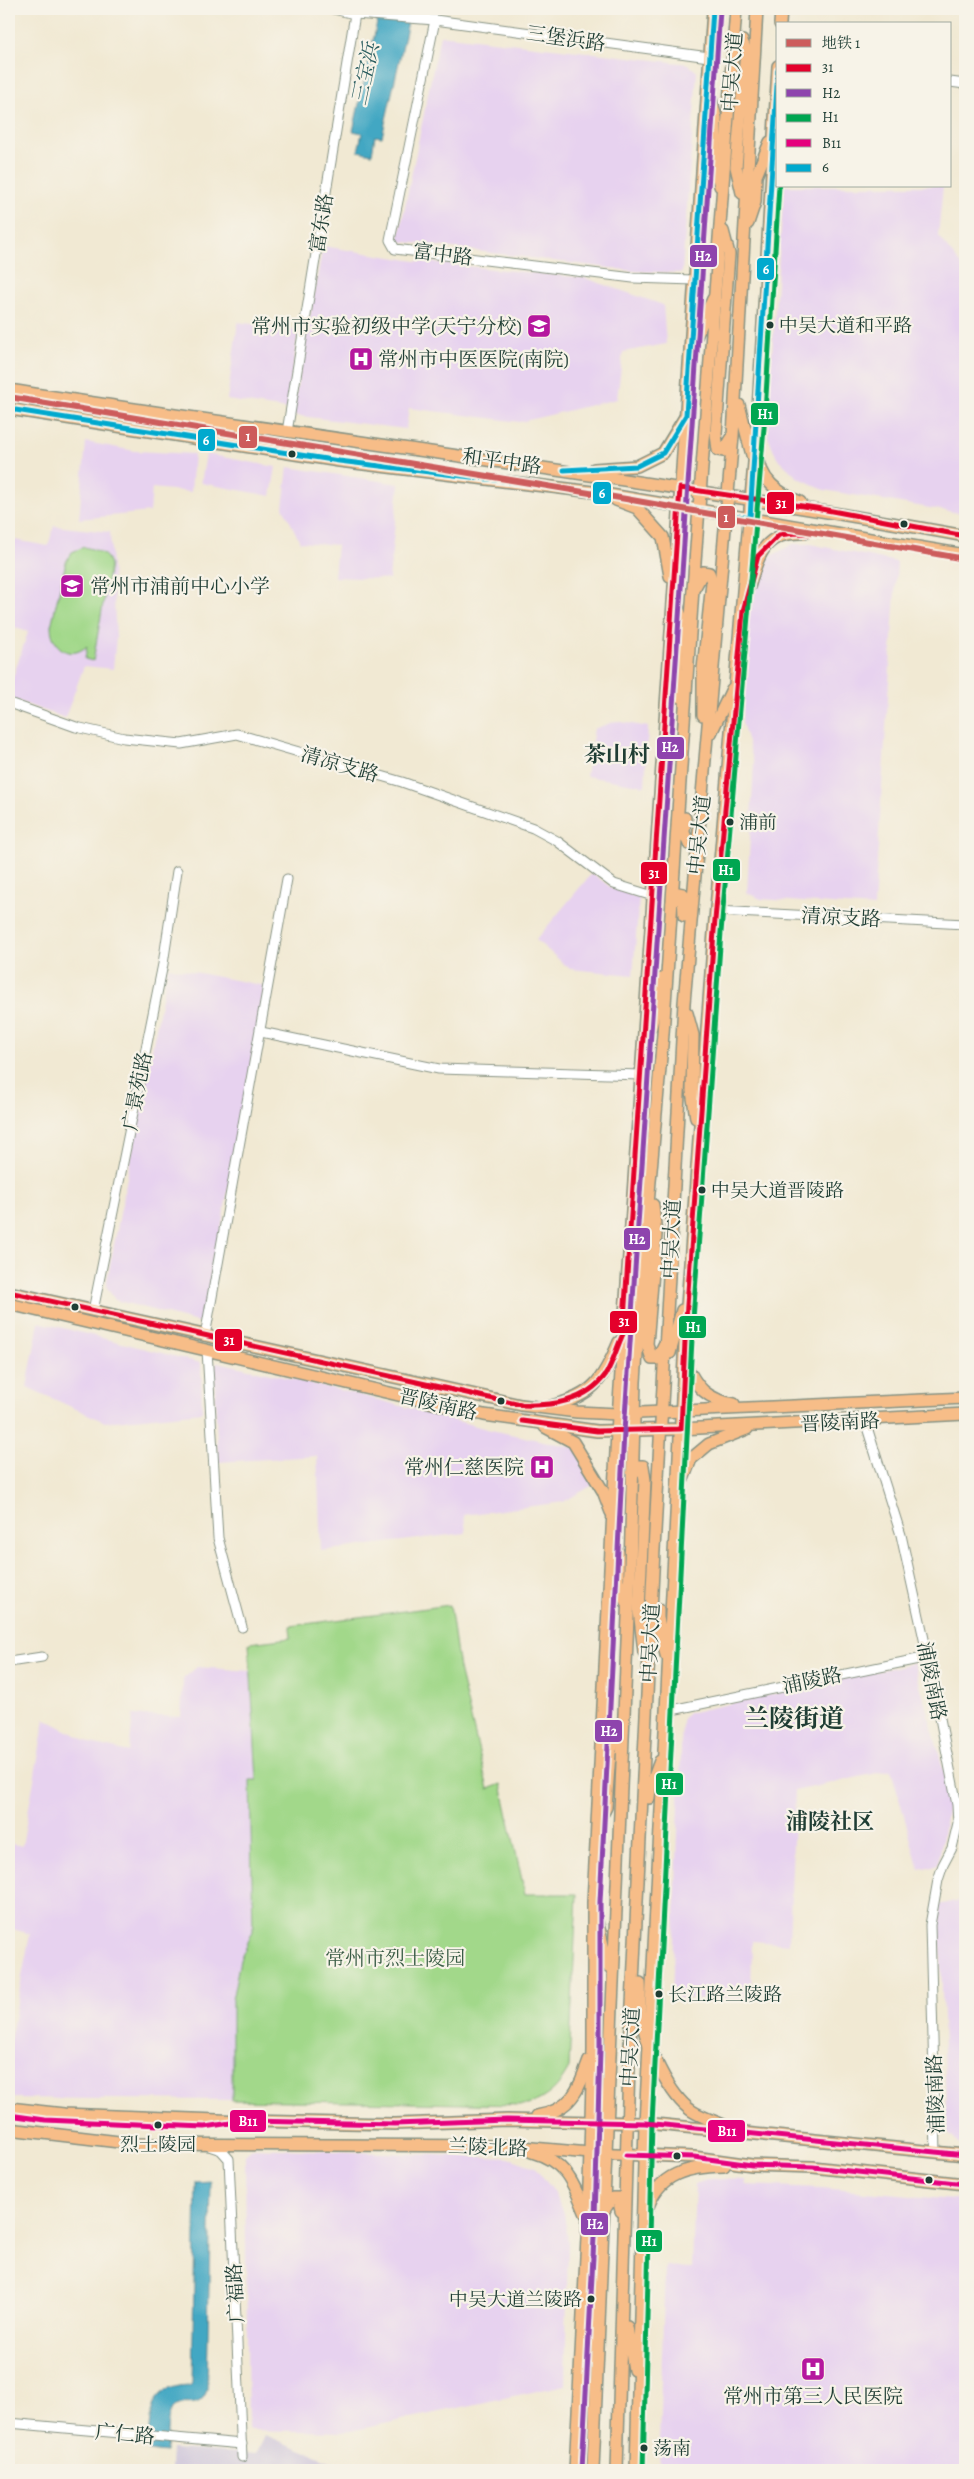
<svg xmlns="http://www.w3.org/2000/svg" width="974" height="2479" viewBox="0 0 974 2479" font-family="Alegreya,'Noto Serif SC',serif">
<rect width="100%" height="100%" fill="#f7f3e8"/>
<filter id="ink" filterUnits="userSpaceOnUse"><feTurbulence type="fractalNoise" baseFrequency=".02" numOctaves="2"/><feDisplacementMap in="SourceGraphic" scale="10" xChannelSelector="R" yChannelSelector="G"/><feConvolveMatrix kernelMatrix="1 2 1 2 8 2 1 2 1" color-interpolation-filters="sRGB"/></filter>
<filter id="wash" filterUnits="userSpaceOnUse"><feTurbulence type="fractalNoise" baseFrequency=".0096" numOctaves="4" result="noise"/><feDisplacementMap in="SourceGraphic" scale="20" xChannelSelector="R" yChannelSelector="G"/><feGaussianBlur stdDeviation="1.12" result="paint"/><feColorMatrix in="noise" values="0 0 0 0 0 0 0 0 0 0 0 0 0 0 0 0 0 1.4 0 .05"/><feComposite in="paint" operator="in"/></filter>
<g filter="url(#wash)">
<rect width="100%" height="100%" fill="#f1e9d3"/>
<!-- built -->
<g fill="#e7d2ef">
<path d="M440,35l248,29 9,8 -15,201 -49,-2 -235,-30z"/>
<path d="M784,186h159l-5,50 27,34v244l-141,-24 -27,-13 -20,-19 -9,-21v-27z"/>
<path d="M323,246l92,15 170,17 78,27 3,39 -43,8 -6,47 -97,23 -111,-14 -3,21 -114,-14z"/>
<path d="M238,322l60,9 -11,78 -60,-9z"/>
<path d="M86,442l49,9 59,3 -3,38 -39,-4 -2,24 -71,7z"/>
<path d="M206,454l70,13 -5,29 -70,-13z"/>
<path d="M288,467l111,17 -10,95 -55,-2 3,-32 -37,-3 -17,-35z"/>
<path d="M54,526l56,6 6,105 -3,32 -29,-3 -19,52 -56,-20v-9l19,-57 -19,-6v-87l39,7z"/>
<path d="M793,544h17l87,18 -23,345 -113,-8 -14,-6 7,-130 -12,-41 7,-110 8,-39 11,-15z"/>
<path d="M616,721l32,6 -3,59 -59,-10 8,-47z"/>
<path d="M592,873l18,14 29,11 -6,77 -63,-6 -34,-29z"/>
<path d="M168,967l97,19 -60,331 -8,5 -82,-22 -9,-14z"/>
<path d="M39,1322l162,41 1,49 -97,10 -78,-35z"/>
<path d="M218,1362l138,32 135,36 91,19 11,36 -30,17 -99,13 2,18 -145,18 -4,-95 -99,6 -4,-94z"/>
<path d="M914,1663l36,131 -12,71 -19,4 -28,-99 -96,21 -6,153 -37,-3 -1,59 -79,-2 10,-278 6,-7z"/>
<path d="M197,1667l54,4 6,109 -7,1 3,150 -13,29 -8,40v100l-223,-2v-52l21,-112 -21,-6v-85l13,3 23,-127 46,24 38,9 4,-37 48,2 2,-38z"/>
<path d="M965,1899v246l-6,-1 -12,-12 -8,-227z"/>
<path d="M253,2148l256,10 26,9 17,22 12,24 4,29 -3,143 -219,47 -98,-2 -3,-275z"/>
<path d="M710,2179l35,1 1,5 76,3 143,13v269h-307l7,-203 27,1 3,-84z"/>
</g>
<!-- industrial -->
<path fill="#c8bfd8" d="M265,2435l87,35h-181l1,-21 84,5z"/>
<!-- green -->
<g fill="#a2d88a" stroke="#608a5f">
<path d="M84,547c12,3 23,5 26,18l-17,96 -8,-2 2,-13c-18,16 -36,0 -36,-20l15,-64 6,-10z"/>
<path d="M450,1605l9,64 29,120 13,-5 24,110h52l-8,174c-10,19 -20,29 -41,37l-296,-5v-100l8,-40 13,-29 -3,-151h7l-8,-137 42,-5 -1,-12z"/>
</g>
<!-- water -->
<g fill="#43a7c3" stroke="#31727c">
<path d="M380,9h31l-29,128 -7,-1 -3,18 -14,-3 4,-18 -9,-2z"/>
<path d="M211,2181l-4,209c-8,24 -26,6 -35,19 -6,7 -5,34 -6,44l-18,-2c2,-33 -2,-65 42,-66l2,-3 4,-200z"/>
</g>
</g>
<g filter="url(#ink)">
<g fill="none" stroke-linecap="round" stroke-linejoin="round">
<defs>
<g id="minor">
<path d="M333,9l22,5 80,6 274,37"/>
<path d="M435,20l-45,220 5,9 238,29 61,2"/>
<path d="M950,82l15,2"/>
<path d="M287,432l68,-418"/>
<path d="M9,703l67,24 48,11 57,6 56,-10 165,48 131,46 24,13 57,43 39,12"/>
<path d="M716,911l249,13"/>
<path d="M261,1032l178,37 202,6"/>
<path d="M93,1311l70,-347 14,-93"/>
<path d="M205,1336l82,-457"/>
<path d="M207,1350l11,188 24,89"/>
<path d="M865,1421l36,114 27,122 29,148 1,18 -6,25 -9,17 -5,15 -8,45 6,227"/>
<path d="M9,1662l33,-5"/>
<path d="M667,1711l261,-54"/>
<path d="M209,2146l12,4 8,9 13,298"/>
<path d="M9,2423l233,21"/>
</g>
<g id="major">
<path d="M780,24l1,-15"/>
<path d="M733,50l6,-9h3l4,10 -10,116 6,26"/>
<path d="M710,93l6,25 -1,47 5,21"/>
<path d="M748,223l7,-21 1,-26 14,-34"/>
<path d="M723,231l6,23 -13,180 2,16 6,1 8,-13"/>
<path d="M695,339l18,-40"/>
<path d="M9,390c318,50 639,88 956,146"/>
<path d="M739,405l13,50"/>
<path d="M9,409l330,52 254,31 372,63"/>
<path d="M758,453c1,27 20,40 42,49"/>
<path d="M594,469l43,-3 26,-13 22,-36"/>
<path d="M616,500l21,8 26,29 7,39"/>
<path d="M695,587l8,-15 6,1 3,9 -9,87v46"/>
<path d="M749,587c10,-33 15,-56 56,-54"/>
<path d="M675,599l6,17 -4,54 4,27"/>
<path d="M711,733l21,-44"/>
<path d="M685,818l-1,15 5,11 5,1 5,-11"/>
<path d="M672,903l6,-10 5,1 1,22"/>
<path d="M687,1013l6,22 -1,56 4,27"/>
<path d="M651,1027l11,-48"/>
<path d="M653,1205l3,30 -9,109 5,15h5l7,-14"/>
<path d="M9,1292l512,113 56,7 41,2 347,-16"/>
<path d="M9,1304l475,111 113,16 84,-2 284,-15"/>
<path d="M670,1353l12,-43"/>
<path d="M685,1363c12,25 21,36 49,41"/>
<path d="M551,1406c42,-10 52,-26 68,-64"/>
<path d="M545,1427l28,15 30,49 8,21"/>
<path d="M633,1474l5,-8h5l2,14 -6,130 5,42"/>
<path d="M682,1482l9,-23 18,-15 38,-15"/>
<path d="M618,1552v28l8,22"/>
<path d="M658,1609v9l8,37"/>
<path d="M649,1798l1,-10 10,-27"/>
<path d="M602,1815l4,-8 4,-54 9,-27"/>
<path d="M597,1920l11,46"/>
<path d="M640,1983c1,11 -1,24 1,35 6,27 27,77 51,93 11,7 26,11 38,17"/>
<path d="M9,2108l55,6 179,7 152,3 112,-4 138,3 320,32"/>
<path d="M537,2116c34,-6 41,-25 52,-55"/>
<path d="M9,2129l127,15 373,2 81,7 104,4 58,8 61,2 152,17"/>
<path d="M532,2152c35,10 41,31 54,62"/>
<path d="M647,2210c11,-38 42,-43 77,-44"/>
<path d="M603,2212l9,-14h6l3,13"/>
<path d="M627,2327l7,43"/>
<path d="M575,2470l13,-252 5,-168v-148l24,-470 96,-1423"/>
<path d="M593,2470l37,-902 5,-186 10,-144 18,-204 30,-445 43,-580"/>
<path d="M617,2470l12,-404 25,-516 30,-547 49,-567 24,-427"/>
<path d="M636,2470l9,-347 41,-804 28,-388 43,-504 21,-361"/>
</g>
</defs>
<!-- minor casing -->
<use href="#minor" stroke="#889384" stroke-width="11"/>
<!-- major casing -->
<use href="#major" stroke="#889384" stroke-width="14"/>
<!-- minor -->
<use href="#minor" stroke="#fff" stroke-width="9"/>
<!-- major -->
<use href="#major" stroke="#f7bd88" stroke-width="11"/>
<defs>
<g id="bus-1">
<path d="M9,1292l512,113c31,1 65,-3 85,-31 7,-12 11,-27 17,-40l57,-846 136,20 149,28"/>
<path d="M522,1421l75,10 84,-2 5,-110 28,-388 29,-320 15,-55 21,-21 16,-2 51,3"/>
</g>
<path id="bus-2" d="M582,2470l13,-252 5,-168v-148l24,-470 96,-1422"/>
<path id="bus-3" d="M643,2470l9,-347 41,-804 28,-387 43,-504 15,-242"/>
<g id="bus-4">
<path d="M9,2115l36,5 160,7 38,-6 152,3 112,-4 138,3 320,32"/>
<path d="M626,2155l68,2 58,8 61,2 152,17"/>
</g>
<g id="bus-5">
<path d="M9,409l330,52 254,31 157,26 28,-448"/>
<path d="M564,470l73,-4 26,-13 23,-38 27,-406"/>
</g>
</defs>
<!-- bus-1 casing -->
<use href="#bus-1" stroke="#f7f3e8" stroke-width="9"/>
<!-- bus-2 casing -->
<use href="#bus-2" stroke="#f7f3e8" stroke-width="9"/>
<!-- bus-3 casing -->
<use href="#bus-3" stroke="#f7f3e8" stroke-width="9"/>
<!-- bus-4 casing -->
<use href="#bus-4" stroke="#f7f3e8" stroke-width="9"/>
<!-- bus-5 casing -->
<use href="#bus-5" stroke="#f7f3e8" stroke-width="9"/>
<!-- bus-1 -->
<use href="#bus-1" stroke="#e4002b" stroke-width="5"/>
<!-- bus-2 -->
<use href="#bus-2" stroke="#8e44ad" stroke-width="5"/>
<!-- bus-3 -->
<use href="#bus-3" stroke="#00a651" stroke-width="5"/>
<!-- bus-4 -->
<use href="#bus-4" stroke="#e5007d" stroke-width="5"/>
<!-- bus-5 -->
<use href="#bus-5" stroke="#00a9ce" stroke-width="5"/>
<defs>
<path id="metro-1" d="M9,397l617,102 339,60"/>
</defs>
<!-- metro-1 casing -->
<use href="#metro-1" stroke="#f7f3e8" stroke-width="10"/>
<!-- metro-1 -->
<use href="#metro-1" stroke="#cd5c5c" stroke-width="6"/>
</g>
</g>
<!-- icons -->
<defs>
<symbol id="school-square" viewBox="-11 -11 22 22"><rect x="-9" y="-9" width="18" height="18" rx="4" fill="#b5179e" stroke="#f7f3e8"/><path d="M0-5L7-2L0 1L-7-2ZM-4 1L0 2.5L4 1V4Q0 6-4 4Z" fill="#fff"/></symbol>
<symbol id="hospital-square" viewBox="-11 -11 22 22"><rect x="-9" y="-9" width="18" height="18" rx="4" fill="#b5179e" stroke="#f7f3e8"/><path d="M-5-5h3v3.5h4V-5h3V5h-3V1.5h-4V5h-3Z" fill="#fff"/></symbol>
</defs>
<g fill-rule="evenodd">
<use href="#school-square" x="525" y="312" width="28" height="28"/>
<use href="#hospital-square" x="347" y="345" width="28" height="28"/>
<use href="#school-square" x="58" y="572" width="28" height="28"/>
<use href="#hospital-square" x="528" y="1453" width="28" height="28"/>
<use href="#hospital-square" x="799" y="2355" width="28" height="28"/>
</g>
<!-- markers -->
<g fill="#1f3d34" stroke="#f7f3e8" stroke-width="2">
<circle cx="770" cy="325" r="4.5"/>
<circle cx="292" cy="454" r="4.5"/>
<circle cx="904" cy="524" r="4.5"/>
<circle cx="730" cy="822" r="4.5"/>
<circle cx="702" cy="1190" r="4.5"/>
<circle cx="75" cy="1307" r="4.5"/>
<circle cx="501" cy="1401" r="4.5"/>
<circle cx="659" cy="1994" r="4.5"/>
<circle cx="158" cy="2125" r="4.5"/>
<circle cx="677" cy="2156" r="4.5"/>
<circle cx="929" cy="2180" r="4.5"/>
<circle cx="591" cy="2299" r="4.5"/>
<circle cx="644" cy="2448" r="4.5"/>
</g>
<g text-anchor="middle" stroke-width="4.5" stroke-linejoin="round" paint-order="stroke">
<!-- bus labels -->
<g font-size="19" fill="#1f3d34" stroke="#f7f3e8" text-anchor="start">
<text x="779" y="332">中吴大道和平路</text>
<text x="739" y="829">浦前</text>
<text x="711" y="1197">中吴大道晋陵路</text>
<text x="668" y="2001">长江路兰陵路</text>
<text x="158" y="2151" text-anchor="middle">烈士陵园</text>
<text x="582" y="2306" text-anchor="end">中吴大道兰陵路</text>
<text x="653" y="2455">荡南</text>
</g>
<!-- street labels -->
<g font-size="20" fill="#1f3d34" stroke="#f7f3e8">
<text transform="translate(566 38) rotate(8)" y="7">三堡浜路</text>
<text transform="translate(732 72) rotate(-86)" y="7">中吴大道</text>
<text transform="translate(321 223) rotate(-81)" y="7">富东路</text>
<text transform="translate(443 254) rotate(7)" y="7">富中路</text>
<text transform="translate(502 461) rotate(8)" y="7">和平中路</text>
<text transform="translate(340 764) rotate(16)" y="7">清凉支路</text>
<text transform="translate(699 835) rotate(-84)" y="7">中吴大道</text>
<text transform="translate(841 917) rotate(3)" y="7">清凉支路</text>
<text transform="translate(137 1091) rotate(-79)" y="7">广景苑路</text>
<text transform="translate(671 1239) rotate(-87)" y="7">中吴大道</text>
<text transform="translate(438 1404) rotate(13)" y="7">晋陵南路</text>
<text transform="translate(840 1422) rotate(-3)" y="7">晋陵南路</text>
<text transform="translate(650 1643) rotate(-87)" y="7">中吴大道</text>
<text transform="translate(812 1680) rotate(-12)" y="7">浦陵路</text>
<text transform="translate(932 1681) rotate(79)" y="7">浦陵南路</text>
<text transform="translate(630 2047) rotate(-87)" y="7">中吴大道</text>
<text transform="translate(935 2094) rotate(-92)" y="7">浦陵南路</text>
<text transform="translate(488 2147) rotate(2)" y="7">兰陵北路</text>
<text transform="translate(235 2293) rotate(-93)" y="7">广福路</text>
<text transform="translate(125 2434) rotate(5)" y="7">广仁路</text>
</g>
<!-- poi labels -->
<g font-size="20" fill="#1f3d34" stroke="#f7f3e8" text-anchor="end">
<text x="522" y="333">常州市实验初级中学(天宁分校)</text>
<text x="378" y="366" text-anchor="start">常州市中医医院(南院)</text>
<text x="90" y="593" text-anchor="start">常州市浦前中心小学</text>
<text x="524" y="1474">常州仁慈医院</text>
<text x="813" y="2403" text-anchor="middle">常州市第三人民医院</text>
</g>
<!-- park labels -->
<g font-size="20" fill="#395c45" stroke="#f7f3e8">
<text x="395" y="1965">常州市烈士陵园</text>
</g>
<!-- water labels -->
<g font-size="21" font-style="italic" fill="#2a5d5f" stroke="#f7f3e8">
<text transform="translate(365 74) rotate(-78)" y="7">三宝浜</text>
</g>
<!-- quarter labels -->
<g font-size="22" font-weight="bold" fill="#1f3d34" stroke="#f7f3e8">
<text x="617" y="762">茶山村</text>
<text x="830" y="1829">浦陵社区</text>
</g>
<!-- district labels -->
<g font-size="25" font-weight="bold" fill="#1f3d34" stroke="#f7f3e8">
<text x="794" y="1727">兰陵街道</text>
</g>
</g>
<g stroke="#f7f3e8" stroke-width="2">
<rect x="689" y="244" width="29" height="24" rx="5" fill="#8e44ad"/>
<rect x="756" y="257" width="19" height="24" rx="5" fill="#00a9ce"/>
<rect x="750" y="402" width="29" height="24" rx="5" fill="#00a651"/>
<rect x="238" y="425" width="20" height="24" rx="5" fill="#cd5c5c"/>
<rect x="197" y="428" width="19" height="24" rx="5" fill="#00a9ce"/>
<rect x="592" y="481" width="20" height="24" rx="5" fill="#00a9ce"/>
<rect x="766" y="491" width="29" height="24" rx="5" fill="#e4002b"/>
<rect x="717" y="505" width="19" height="24" rx="5" fill="#cd5c5c"/>
<rect x="656" y="736" width="29" height="24" rx="5" fill="#8e44ad"/>
<rect x="712" y="858" width="29" height="24" rx="5" fill="#00a651"/>
<rect x="640" y="861" width="28" height="24" rx="5" fill="#e4002b"/>
<rect x="623" y="1227" width="28" height="24" rx="5" fill="#8e44ad"/>
<rect x="609" y="1310" width="29" height="24" rx="5" fill="#e4002b"/>
<rect x="678" y="1315" width="29" height="24" rx="5" fill="#00a651"/>
<rect x="214" y="1328" width="29" height="24" rx="5" fill="#e4002b"/>
<rect x="594" y="1719" width="29" height="24" rx="5" fill="#8e44ad"/>
<rect x="655" y="1772" width="29" height="24" rx="5" fill="#00a651"/>
<rect x="229" y="2109" width="38" height="24" rx="5" fill="#e5007d"/>
<rect x="707" y="2119" width="39" height="24" rx="5" fill="#e5007d"/>
<rect x="580" y="2212" width="29" height="24" rx="5" fill="#8e44ad"/>
<rect x="635" y="2229" width="28" height="24" rx="5" fill="#00a651"/>
</g>
<g font-size="14" text-anchor="middle" font-weight="bold" fill="#fff">
<text x="703" y="261">H2</text>
<text x="766" y="274">6</text>
<text x="765" y="419">H1</text>
<text x="248" y="441">1</text>
<text x="206" y="445">6</text>
<text x="602" y="498">6</text>
<text x="781" y="508">31</text>
<text x="726" y="522">1</text>
<text x="670" y="752">H2</text>
<text x="726" y="875">H1</text>
<text x="654" y="878">31</text>
<text x="637" y="1244">H2</text>
<text x="624" y="1326">31</text>
<text x="693" y="1332">H1</text>
<text x="229" y="1345">31</text>
<text x="609" y="1736">H2</text>
<text x="669" y="1789">H1</text>
<text x="248" y="2126">B11</text>
<text x="727" y="2136">B11</text>
<text x="595" y="2229">H2</text>
<text x="649" y="2246">H1</text>
</g>
<!-- margin -->
<rect width="974" height="2479" fill="none" stroke="#f7f3e8" stroke-width="30"/>
<!-- legend -->
<rect x="776" y="22" width="175" height="165" fill="#f7f3e8" stroke="#a1aaa0"/>
<rect x="786" y="39" width="25" height="8" fill="#cd5c5c" stroke="#a1aaa0"/>
<text x="822" y="48" font-size="15" fill="#1f3d34">地铁 1</text>
<rect x="786" y="64" width="25" height="8" fill="#e4002b" stroke="#a1aaa0"/>
<text x="822" y="72" font-size="15" fill="#1f3d34">31</text>
<rect x="786" y="89" width="25" height="8" fill="#8e44ad" stroke="#a1aaa0"/>
<text x="822" y="98" font-size="15" fill="#1f3d34">H2</text>
<rect x="786" y="114" width="25" height="8" fill="#00a651" stroke="#a1aaa0"/>
<text x="822" y="122" font-size="15" fill="#1f3d34">H1</text>
<rect x="786" y="139" width="25" height="8" fill="#e5007d" stroke="#a1aaa0"/>
<text x="822" y="148" font-size="15" fill="#1f3d34">B11</text>
<rect x="786" y="164" width="25" height="8" fill="#00a9ce" stroke="#a1aaa0"/>
<text x="822" y="172" font-size="15" fill="#1f3d34">6</text>
</svg>
